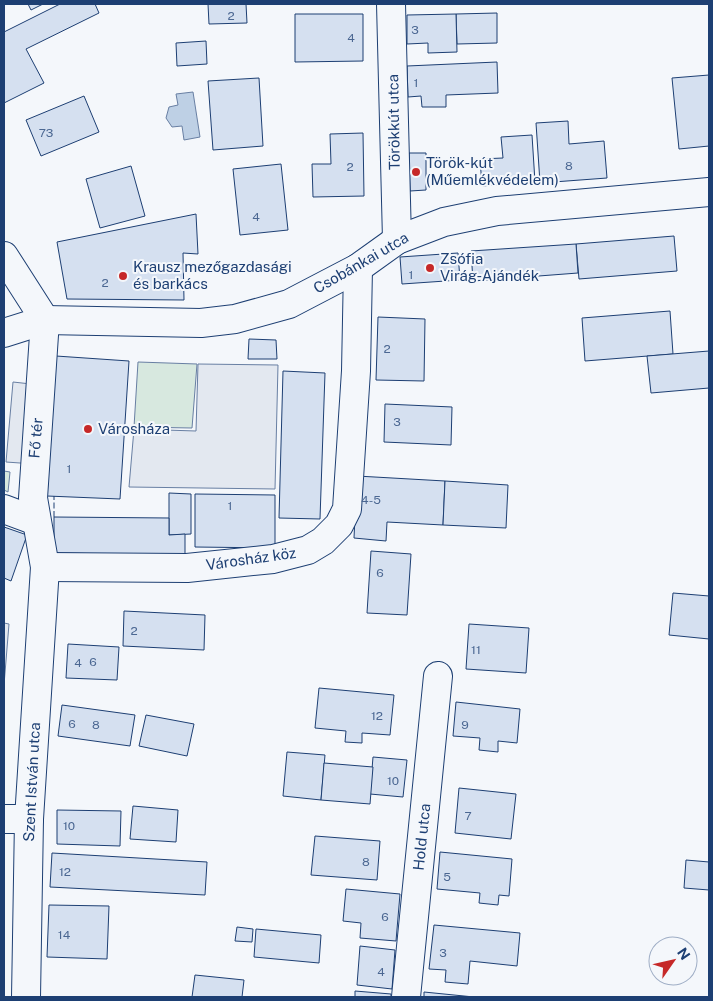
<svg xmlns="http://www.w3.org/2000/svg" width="713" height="1001" viewBox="0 0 713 1001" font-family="'Public Sans',sans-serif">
<rect width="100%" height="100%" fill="#f4f7fb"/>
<!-- green -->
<g fill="#d7e8df" stroke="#687fa3">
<path d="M138,362l59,2 -5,64 -58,-1z"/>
<path d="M4,471l6,1 -2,20 -4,-2z"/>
</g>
<!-- parking -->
<g fill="#e3e8f0" stroke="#687fa3">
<path d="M198,364l80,1 -3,124 -146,-2 5,-58 62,2z"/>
<path d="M13,382l27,3 -6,79 -28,-2z"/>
<path d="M4,623l5,1 -5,61z"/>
</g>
<!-- water -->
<path fill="#bed0e5" stroke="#687fa3" d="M193,92l7,45 -16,3 -2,-14 -10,1 -6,-9 3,-11 9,-2 -2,-11z"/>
<!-- building -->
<g fill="#d5e0f0" stroke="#1d3f73">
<path d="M28,4h15l-12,6z"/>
<path d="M60,4h35l4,9 -73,36 18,34 -40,20v-71z"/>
<path d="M208,4h38l1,19 -38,1z"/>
<path d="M497,13v30l-40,1 -1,-30z"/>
<path d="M295,14h68v47l-68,1z"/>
<path d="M456,14l1,38 -29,1v-10l-21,1v-29z"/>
<path d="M206,41l1,23 -30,2 -1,-23z"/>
<path d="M497,62l1,31 -52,2v12h-24l-1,-11 -13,1 -1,-31z"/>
<path d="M709,75v71l-30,3 -7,-71z"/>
<path d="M259,78l4,68 -50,4 -5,-69z"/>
<path d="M84,96l15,36 -58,24 -15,-36z"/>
<path d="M568,121l1,23 35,-3 3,37 -67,5 -4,-60z"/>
<path d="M363,133l1,63 -51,1 -1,-33h19l-1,-30z"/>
<path d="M532,135l3,47 -53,4 -2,-27 23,-1 -2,-21z"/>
<path d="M409,153h17v37l-16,1z"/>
<path d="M281,164l7,66 -48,5 -7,-66z"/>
<path d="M131,166l14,50 -45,12 -14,-49z"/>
<path d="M196,214l2,40 -15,-1 1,47 -117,-1 -10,-57z"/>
<path d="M674,236l3,35 -98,8 -3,-35z"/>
<path d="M576,244l2,29 -105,8 -2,-30z"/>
<path d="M458,253l2,27 -58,4 -2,-27z"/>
<path d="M670,311l3,43 -88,7 -3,-43z"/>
<path d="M378,317l47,2 -1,62 -48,-1z"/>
<path d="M249,339l27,1 1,19h-29z"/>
<path d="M709,351v37l-58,5 -4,-37z"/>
<path d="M56,356l73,5 -9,138 -73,-3z"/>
<path d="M283,371l42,2 -5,146 -41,-1z"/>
<path d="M385,404l67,3 -1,38 -67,-3z"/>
<path d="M357,476l88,5 -2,44 -56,-3 -1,19 -32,-3z"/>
<path d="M445,481l63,4 -2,43 -63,-3z"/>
<path d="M169,493l22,1v40l-22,1z"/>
<path d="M195,494l80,1v53l-80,-1z"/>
<path d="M54,517l115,1v17l16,-1v21l-131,-2z"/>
<path d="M4,527l23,8 -16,46 -7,-3z"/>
<path d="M371,551l40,3 -4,61 -40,-2z"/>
<path d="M673,593l36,3v43l-40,-4z"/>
<path d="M124,611l81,4 -1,35 -81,-4z"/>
<path d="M469,624l60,4 -3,45 -60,-4z"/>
<path d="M68,644l51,3 -2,33 -51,-2z"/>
<path d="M319,688l75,7 -4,40 -28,-2v10l-17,-1 1,-11 -31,-3z"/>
<path d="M456,702l64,7 -3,34 -19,-2v11l-19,-2 1,-12 -27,-2z"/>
<path d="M62,705l73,10 -5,31 -72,-10z"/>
<path d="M146,715l48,9 -7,32 -48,-10z"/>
<path d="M287,752l38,3 -4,45 -38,-4z"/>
<path d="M373,757l34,3 -4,37 -33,-3z"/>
<path d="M324,763l49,4 -3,37 -49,-4z"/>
<path d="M459,788l57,6 -5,45 -56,-6z"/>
<path d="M133,806l45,4 -2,32 -46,-3z"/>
<path d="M57,810l64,1 -1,35 -63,-2z"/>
<path d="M315,836l65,5 -3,39 -66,-5z"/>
<path d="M440,852l72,7 -3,37 -10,-1 -1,10 -19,-2 1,-10 -43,-4z"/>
<path d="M52,853l155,9 -2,33 -155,-8z"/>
<path d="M686,860l23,2v28l-25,-2z"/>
<path d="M346,889l54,5 -4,47 -36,-3 1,-15 -18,-2z"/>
<path d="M49,905l60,1 -2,53 -60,-2z"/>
<path d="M434,925l86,8 -3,33 -47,-5 -2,23 -23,-2 1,-12 -17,-1z"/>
<path d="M237,927l16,2 -1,13 -17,-1z"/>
<path d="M256,929l65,6 -2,28 -65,-6z"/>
<path d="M360,946l35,4 -3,39 -35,-4z"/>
<path d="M195,975l49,5 -2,17h-50z"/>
<path d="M355,991l36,3v3h-36z"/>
<path d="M424,992l50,5h-50z"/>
</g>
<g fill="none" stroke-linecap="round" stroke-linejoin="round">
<defs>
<g id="minor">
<path d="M391,4l6,236"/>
<path d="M4,509l32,12"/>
<path d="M45,567l142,1 86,-9 35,-9 15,-9 16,-16 8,-16 9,-138 2,-103"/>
<path d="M4,819h25"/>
<path d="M26,997l3,-178 16,-252 -12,-69 12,-178"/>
<path d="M406,997l32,-321"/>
</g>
<g id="major">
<path d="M4,256l41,64"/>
<path d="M4,333l41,-13 156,3 34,-4 54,-15 69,-36 39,-28 47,-18 53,-11 212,-19"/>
</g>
</defs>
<!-- minor casing -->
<use href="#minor" stroke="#1d3f73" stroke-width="30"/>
<!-- major casing -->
<use href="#major" stroke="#1d3f73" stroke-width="30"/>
<!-- minor -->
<use href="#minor" stroke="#f4f7fb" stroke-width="28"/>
<!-- major -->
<use href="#major" stroke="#f4f7fb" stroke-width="28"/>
<!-- fence -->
<path stroke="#1d3f73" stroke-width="1" stroke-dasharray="6 2.5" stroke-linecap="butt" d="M54,517v-21"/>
</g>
<!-- markers -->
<g fill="#c62828" stroke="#f4f7fb" stroke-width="2">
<circle cx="416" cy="172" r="5"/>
<circle cx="430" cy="268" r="5"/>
<circle cx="123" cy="276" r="5"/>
<circle cx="88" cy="429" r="5"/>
</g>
<g text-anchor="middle" stroke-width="4" stroke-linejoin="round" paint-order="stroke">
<!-- number labels -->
<g font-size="12" fill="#4b6792">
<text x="231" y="20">2</text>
<text x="415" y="34">3</text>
<text x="351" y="42">4</text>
<text x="416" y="87">1</text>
<text x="46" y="137">73</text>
<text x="569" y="170">8</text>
<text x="350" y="171">2</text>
<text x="256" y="221">4</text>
<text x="411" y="279">1</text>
<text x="105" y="287">2</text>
<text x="387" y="353">2</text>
<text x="397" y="426">3</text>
<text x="69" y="473">1</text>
<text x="371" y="504">4-5</text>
<text x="230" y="510">1</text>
<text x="380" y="577">6</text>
<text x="134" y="635">2</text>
<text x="476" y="654">11</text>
<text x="93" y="666">6</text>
<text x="78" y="667">4</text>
<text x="377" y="720">12</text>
<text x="72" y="728">6</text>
<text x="96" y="729">8</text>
<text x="465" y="729">9</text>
<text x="393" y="785">10</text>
<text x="468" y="820">7</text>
<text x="69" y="830">10</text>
<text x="366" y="866">8</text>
<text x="65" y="876">12</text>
<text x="447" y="881">5</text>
<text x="385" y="921">6</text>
<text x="64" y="939">14</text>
<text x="443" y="957">3</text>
<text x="381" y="976">4</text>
</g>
<!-- street labels -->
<g font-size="15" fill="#1d3f73" stroke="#f4f7fb">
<text transform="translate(394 122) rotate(-91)" y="5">Törökkút utca</text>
<text transform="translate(361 263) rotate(-30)" y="5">Csobánkai utca</text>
<text transform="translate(36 438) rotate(-85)" y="5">Fő tér</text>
<text transform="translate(251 559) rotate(-8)" y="5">Városház köz</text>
<text transform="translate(32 782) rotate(-87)" y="5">Szent István utca</text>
<text transform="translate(422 837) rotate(-84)" y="5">Hold utca</text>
</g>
<!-- poi labels -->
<g font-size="15" fill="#1d3f73" stroke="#f4f7fb" text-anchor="start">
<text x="426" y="168">Török-kút<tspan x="426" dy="17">(Műemlékvédelem)</tspan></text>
<text x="440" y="264">Zsófia<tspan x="440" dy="17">Virág-Ajándék</tspan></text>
<text x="133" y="272">Krausz mezőgazdasági<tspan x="133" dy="17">és barkács</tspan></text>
<text x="98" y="434">Városháza</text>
</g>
</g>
<!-- border -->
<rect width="713" height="1001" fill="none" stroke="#1d3f73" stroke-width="10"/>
<!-- north arrow -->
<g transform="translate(673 961) rotate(56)"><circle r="24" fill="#f4f7fb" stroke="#9eadc5"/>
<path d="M0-4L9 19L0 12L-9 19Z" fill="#c62828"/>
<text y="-8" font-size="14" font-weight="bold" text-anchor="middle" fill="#1d3f73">N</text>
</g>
</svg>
